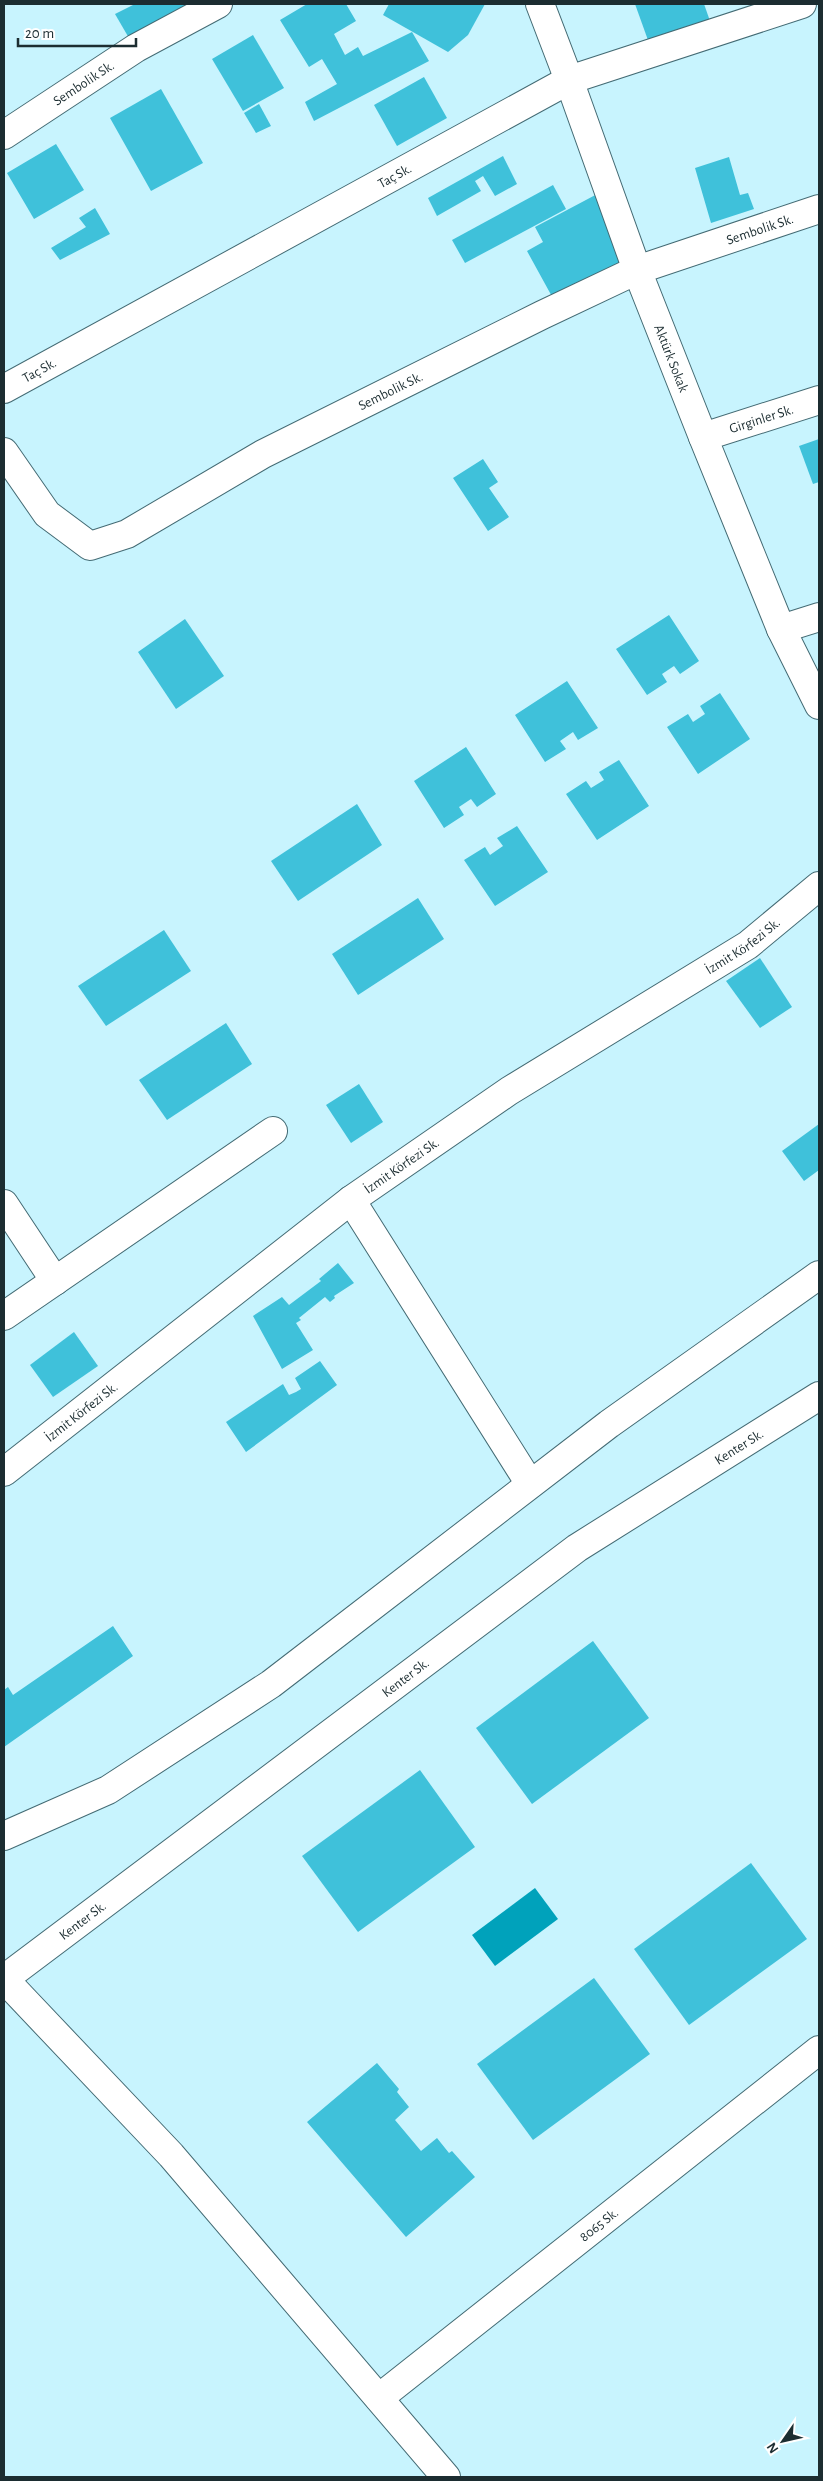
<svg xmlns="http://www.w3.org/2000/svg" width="823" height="2481" viewBox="0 0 823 2481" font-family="'Alegreya Sans',sans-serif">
<rect width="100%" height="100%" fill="#c8f4fe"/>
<!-- water -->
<path fill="#00a2bb" d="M535,1888l23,31 -63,47 -23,-31z"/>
<!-- building -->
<g fill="#3fc1da">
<path d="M135,4h75l-77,41 -18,-31z"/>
<path d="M307,4h39l10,17 -22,13 11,21 13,-8 5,9 49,-24 17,29 -115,60 -9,-19 32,-18 -15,-25 -13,8 -29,-47z"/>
<path d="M389,4h96l-17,31 -20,17 -65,-37z"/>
<path d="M635,4h69l6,17 -61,22z"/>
<path d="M253,35l31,53 -41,23 -31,-52z"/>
<path d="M424,77l23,41 -50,28 -23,-41z"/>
<path d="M161,89l42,74 -52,28 -41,-73z"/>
<path d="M259,104l12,22 -15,7 -12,-20z"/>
<path d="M56,144l28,46 -50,29 -27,-46z"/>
<path d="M503,156l14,28 -22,12 -12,-20 -8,5 6,10 -44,25 -9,-18z"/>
<path d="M729,157l11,38 8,-2 6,16 -43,14 -16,-55z"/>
<path d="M553,185l13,24 -101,54 -13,-23z"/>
<path d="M601,192l24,71 -70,39 -28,-51 16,-9 -8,-15z"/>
<path d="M95,208l15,26 -50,26 -9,-12 35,-21 -7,-9z"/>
<path d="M819,439v43l-6,2 -14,-38z"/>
<path d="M483,459l15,23 -9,6 20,29 -21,14 -35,-53z"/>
<path d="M669,615l30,46 -19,13 -6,-8 -12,8 5,8 -20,13 -31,-46z"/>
<path d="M185,619l39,57 -48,33 -38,-57z"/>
<path d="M567,681l31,47 -20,12 -5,-8 -13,9 6,8 -21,13 -30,-47z"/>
<path d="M720,693l30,46 -52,35 -31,-47 21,-13 5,8 12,-8 -5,-8z"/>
<path d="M466,747l30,47 -19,13 -6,-8 -12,8 5,8 -20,13 -30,-47z"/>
<path d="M619,760l30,46 -52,34 -31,-46 20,-13 5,7 13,-8 -5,-8z"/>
<path d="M357,804l25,41 -84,56 -27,-40z"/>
<path d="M517,826l31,46 -53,34 -31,-46 21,-13 5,8 13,-9 -6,-8z"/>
<path d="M418,898l26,41 -86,56 -26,-41z"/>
<path d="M164,930l27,41 -85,55 -28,-40z"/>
<path d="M760,958l32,49 -32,21 -34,-47z"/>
<path d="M226,1023l26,41 -85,56 -28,-40z"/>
<path d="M359,1084l24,38 -32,21 -25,-38z"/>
<path d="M819,1124v46l-15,11 -22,-30z"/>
<path d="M338,1263l16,20 -20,13 1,2 -5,4 -5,-5 -26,21 2,2 -5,3 17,27 -31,19 -29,-53 29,-19 7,8 32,-24 -2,-2z"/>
<path d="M74,1332l24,34 -45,31 -23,-32z"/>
<path d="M320,1361l17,24 -91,67 -20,-30 57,-38 6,11 7,-3 5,-3 -6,-11z"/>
<path d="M113,1626l20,30 -129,91v-57l4,-3 5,8z"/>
<path d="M593,1641l56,77 -117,86 -56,-76z"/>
<path d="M420,1770l55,77 -117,85 -56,-76z"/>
<path d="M751,1863l56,76 -118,86 -55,-76z"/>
<path d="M594,1978l56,76 -117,86 -56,-76z"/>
<path d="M377,2063l22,26 -2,3 12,15 -14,13 26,31 16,-13 12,15 3,-2 23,26 -69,60 -99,-115z"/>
</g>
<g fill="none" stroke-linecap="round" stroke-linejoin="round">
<defs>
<g id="street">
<path id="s1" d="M4,135l132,-87 82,-44"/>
<path id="s2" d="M4,389l565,-309 233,-76"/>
<path id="s3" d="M703,437l116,-37"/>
<path id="s4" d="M4,452l43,62 43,32 37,-12 136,-80 279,-139 95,-45 182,-61"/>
<path d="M781,629l38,-12"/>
<path d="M351,1200l179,284"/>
<path d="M4,1204l51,77"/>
<path d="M4,1316l269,-185"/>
<path id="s5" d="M4,1472l347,-272 158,-109 239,-146 71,-59"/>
<path d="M4,1836l104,-46 163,-106 338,-260 210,-149"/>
<path id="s6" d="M4,1979l573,-431 242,-152"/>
<path d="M4,1979l167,176 275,322"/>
<path id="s7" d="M379,2398l440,-348"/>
</g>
<g id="secondary">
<path id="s8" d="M540,4l29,76 68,190 66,167 78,192 38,76"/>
</g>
</defs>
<!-- street casing -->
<use href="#street" stroke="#446b74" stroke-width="30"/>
<!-- secondary casing -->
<use href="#secondary" stroke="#446b74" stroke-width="30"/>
<!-- street -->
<use href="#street" stroke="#fff" stroke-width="28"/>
<!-- secondary -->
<use href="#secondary" stroke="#fff" stroke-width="28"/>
</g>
<g text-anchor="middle" stroke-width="4" stroke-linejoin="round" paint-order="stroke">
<!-- street labels -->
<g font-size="14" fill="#1c2d31" stroke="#fff">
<text dy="5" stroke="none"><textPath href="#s1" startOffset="95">Sembolik Sk.</textPath></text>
<text dy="5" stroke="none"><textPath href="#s2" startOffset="445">Taç Sk.</textPath></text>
<text dy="5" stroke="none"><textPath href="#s4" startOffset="872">Sembolik Sk.</textPath></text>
<text dy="5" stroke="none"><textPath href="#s8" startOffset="378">Aktürk Sokak</textPath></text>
<text dy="5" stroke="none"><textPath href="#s2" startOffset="40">Taç Sk.</textPath></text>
<text dy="5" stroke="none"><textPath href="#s4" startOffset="468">Sembolik Sk.</textPath></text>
<text dy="5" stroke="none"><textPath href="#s3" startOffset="61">Girginler Sk.</textPath></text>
<text dy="5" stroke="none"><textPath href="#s5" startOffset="908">İzmit Körfezi Sk.</textPath></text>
<text dy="5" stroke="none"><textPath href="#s5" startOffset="502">İzmit Körfezi Sk.</textPath></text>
<text dy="5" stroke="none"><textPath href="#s5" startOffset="98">İzmit Körfezi Sk.</textPath></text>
<text dy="5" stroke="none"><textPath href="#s6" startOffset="908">Kenter Sk.</textPath></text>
<text dy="5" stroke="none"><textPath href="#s6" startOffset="502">Kenter Sk.</textPath></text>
<text dy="5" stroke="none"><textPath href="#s6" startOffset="98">Kenter Sk.</textPath></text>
<text dy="5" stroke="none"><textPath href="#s7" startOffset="280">8065 Sk.</textPath></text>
</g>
</g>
<!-- border -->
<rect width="823" height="2481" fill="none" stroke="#1c2d31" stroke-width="10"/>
<!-- north arrow -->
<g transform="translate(783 2441) rotate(236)" stroke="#ffffff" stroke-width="4" paint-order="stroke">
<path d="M0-4L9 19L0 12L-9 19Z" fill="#1c2d31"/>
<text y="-8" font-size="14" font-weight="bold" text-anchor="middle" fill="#1c2d31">N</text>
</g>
<!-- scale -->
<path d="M18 38v8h118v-8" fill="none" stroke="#1c2d31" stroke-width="2.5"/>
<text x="25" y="38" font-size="15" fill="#1c2d31" stroke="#ffffff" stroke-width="4" paint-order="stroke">20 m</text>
</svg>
